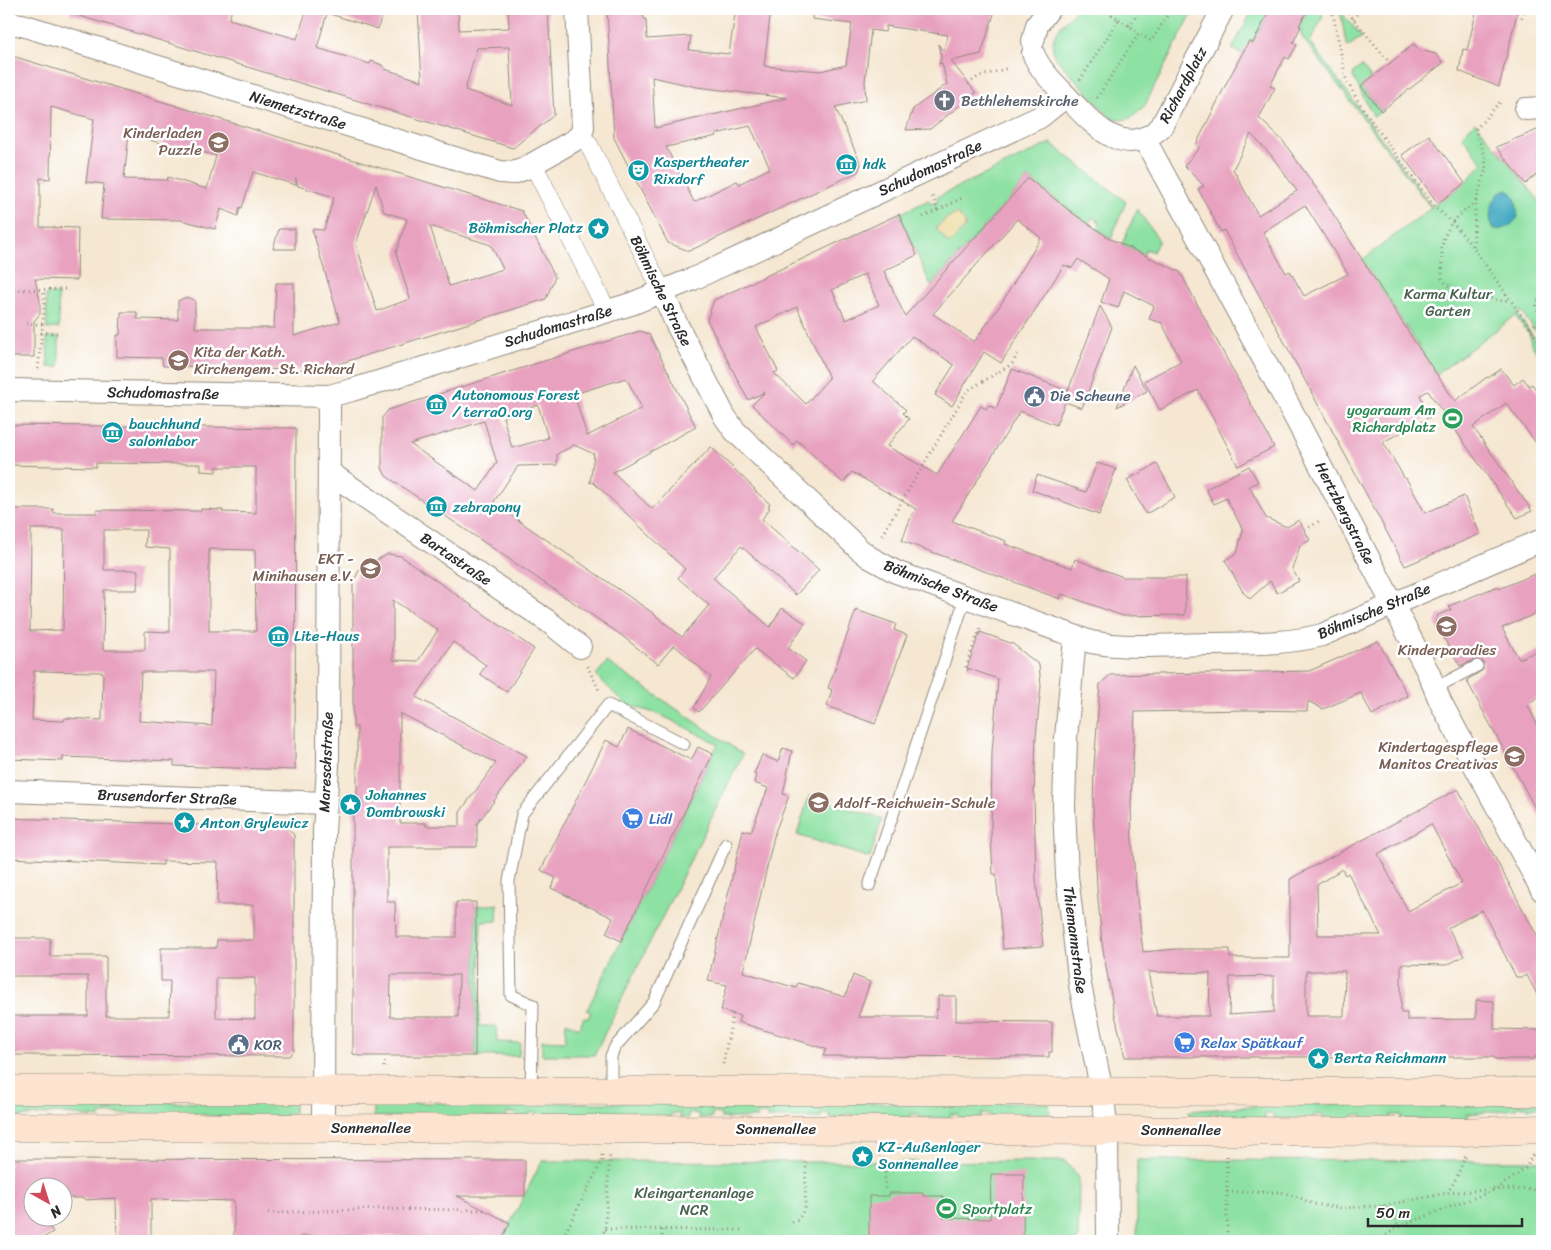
<svg xmlns="http://www.w3.org/2000/svg" width="1551" height="1250" viewBox="0 0 1551 1250" font-family="Sriracha,sans-serif">
<rect width="100%" height="100%" fill="#fff"/>
<filter id="ink" filterUnits="userSpaceOnUse"><feTurbulence type="fractalNoise" baseFrequency=".02" numOctaves="2"/><feDisplacementMap in="SourceGraphic" scale="10" xChannelSelector="R" yChannelSelector="G"/><feConvolveMatrix kernelMatrix="1 2 1 2 8 2 1 2 1" color-interpolation-filters="sRGB"/></filter>
<filter id="wash" filterUnits="userSpaceOnUse"><feTurbulence type="fractalNoise" baseFrequency=".0096" numOctaves="4" result="noise"/><feDisplacementMap in="SourceGraphic" scale="20" xChannelSelector="R" yChannelSelector="G"/><feGaussianBlur stdDeviation="1.12" result="paint"/><feColorMatrix in="noise" values="0 0 0 0 0 0 0 0 0 0 0 0 0 0 0 0 0 1.4 0 .05"/><feComposite in="paint" operator="in"/></filter>
<g filter="url(#wash)">
<rect width="100%" height="100%" fill="#f5e7d1"/>
<!-- green -->
<g fill="#8de1a3" stroke="#5c8667">
<path d="M1077,9h117l-49,96c-11,12 -18,19 -35,12l-55,-60c-9,-20 9,-35 22,-48z"/>
<path d="M1253,9h12l4,2 -23,45 -14,-7z"/>
<path d="M1308,9h15l-1,10 -12,23 122,165 33,-24 18,-20 -21,-27 13,-14 67,82v123l-6,5 -15,-21 -4,3 25,35v11l-11,-16 -1,-9 -15,-19 -78,58 -75,-114 69,-52 -129,-171 -3,-11z"/>
<path d="M1340,11l22,26 -15,10z"/>
<path d="M1362,66l9,12 -10,8 20,25 -7,6 -21,-40 1,-5z"/>
<path d="M1051,143l75,59 -15,37 -14,-10 4,-6 -8,-6 -5,7 -60,-46 -97,108 -32,-72 30,-14 2,4 7,-3 -1,-4z"/>
<path d="M1137,209l22,31 -6,12 -7,-3 -2,6 -22,-11z"/>
<path d="M46,294h12l1,34 -12,1z"/>
<path d="M47,337h12v30h-11z"/>
<path d="M607,662l136,92 -149,301h-52v-15l23,1 1,-19 13,6 5,-11 4,1 3,-6 -4,-2 131,-266 -57,-29 -36,-11 -29,-29z"/>
<path d="M809,796l73,23 -12,39 -73,-23z"/>
<path d="M498,904l-1,17 -16,1 -2,104h17l1,16 23,1 -1,13h-44l1,-150z"/>
<path d="M76,1102l218,1v11h-9v4h-40v-4h-8l-1,4 -42,-4 -1,4c-31,-3 -61,-5 -93,-4v4l-44,-5 -47,5v-10z"/>
<path d="M374,1103h675l1,11h-31l-1,5 -28,-1v-4h-9v4l-22,1 -1,-5h-8v4h-31v-4h-8l-1,4h-35l-1,-4h-8l-1,4h-12v-4h-9v4h-14v-4h-9v4h-53l-1,-4h-9l-1,4h-36v-4l-9,-1v5h-13v-4l-10,-1v5h-9v-5l-9,1 -1,4h-36v-5h-10v5h-85v-5h-10v5h-13l-1,-5h-9v5l-76,-1v-4h-13l-1,4h-42z"/>
<path d="M1542,1103v4l-14,1v-2h-11v3l-49,5v6l-67,-1v-4h-10v4h-28v-5l-9,1v4h-30l-1,-4h-9v4h-40v-5h-9v5h-47v-5h-8v5h-21v-8l78,-6z"/>
<path d="M1137,1160l405,1v80h-405z"/>
<path d="M542,1161l343,1 180,-1 14,17 -1,63h-577z"/>
</g>
<!-- sand -->
<path fill="#eeda9e" stroke="#8c8264" d="M957,214l8,8v6l-16,16 -13,-16 11,-10z"/>
<!-- water -->
<path fill="#41a8c1" stroke="#366a76" d="M1507,189c11,6 9,17 11,28 -6,8 -13,14 -24,12 -8,-11 -2,-27 6,-37z"/>
<g id="blocks">
<!-- building -->
<g fill="#e8a2c0" fill-rule="evenodd">
<path d="M71,9h161l-3,10 68,20 10,-30h76l-5,20 -51,-16 -10,35 53,16 1,-3 11,4 3,4 37,12 -4,-72h40l1,21 50,-2 -1,-19h40l6,106 -41,33 -443,-135zM509,47l3,58 -47,-15 12,-42z"/>
<path d="M607,9h36l1,10h2l1,20 44,-3 -2,14 40,4 6,-40 2,-5h34l-7,57 56,5 26,-6 6,-41 -40,-5 1,-10h165l16,5 -13,40 -30,7 25,32 -46,36 -24,1 7,-21 34,-25 -5,-21 -3,1 2,-7 -3,-13 5,7 5,-16 -62,-9 -1,6 -14,-2 -6,51 1,19 -31,7 26,57 -3,8 -169,79 -21,-8 -54,-105zM652,77l45,10 90,11 -132,30zM750,126l20,42 -31,16 -2,-3 -43,21 -28,-55 51,-11 -1,-2z"/>
<path d="M1270,9h38l-9,17h2l-8,17 4,2 -8,14 -4,-2 -15,29 5,2 -16,30 24,23 38,54 97,152 37,54 32,-24 1,1 13,-9 13,16 9,-7 6,8 3,-2 10,14v53l-36,-48 -33,24 59,84 -15,7 -89,-127 -8,4 10,22 -47,25 22,37 1,-1 19,35 39,-17 16,38 -75,32 -181,-336 -3,2 -23,-43 6,-3 -20,-20 16,-19 -4,-2 31,-63 22,-41 4,2zM1251,134l20,21 26,36 -39,24 -25,-46zM1305,205l43,69 -44,22 -14,-25 -4,2 -23,-41z"/>
<path d="M1477,9h41l-19,78 -40,-16 4,-22 4,1z"/>
<path d="M1414,44l5,6 17,4 7,9 -62,48 -20,-25z"/>
<path d="M9,55l513,156 33,66 -9,22 -227,71 -83,-1v-2l-73,-1 -1,-8 -45,-1v-22h3l1,-23h16v7l41,1v-19l6,-3h6l5,3v27h79l2,-45h18v53l46,-14 -28,-93 12,1 10,-33 -36,-11 -2,-8v7l-43,-13 -11,36 -2,-1 -2,9 -17,-7 -6,20 -34,-9 -80,-1 3,-35 -18,-2 8,-63 -43,-12 -1,72 -10,-1v49l38,1 -1,52 -42,-1 5,22v13l-6,7v36h-25v-197h2l1,-62 -3,-1zM129,134l45,13 1,-3 41,12 -9,33 -39,-12 -1,3 -43,-1zM376,185l8,27 23,7 -11,34 14,46 -33,12 -21,-67zM430,226l61,19 12,24 -54,17z"/>
<path d="M1542,128v41l-16,15 -30,-37z"/>
<path d="M1429,135l36,48 -27,20 -36,-48z"/>
<path d="M1028,178l46,36 37,25 69,33 94,175 -36,19 -40,-76 -38,20 -16,-29 37,-20 -19,-38 -13,-4 5,-13 -30,-15 -6,17 -17,-6 8,-23 -31,-20 -6,9 -8,-3 -63,98 -17,-11 -32,54 -17,-11 19,-30 -42,-29 -39,45 33,29 -3,3 6,6 -22,27 50,29 44,-69 5,3 3,-4 7,4 16,-40 56,22 32,-85 12,21 -30,81 -17,-6 -9,23 -36,-14 -68,110 54,20 -1,3 67,24 3,-9 48,18h63l-1,38 -62,1 -61,-22 -2,5 -158,-58 8,-22 6,-10 -64,-37 -9,11 -46,-43 -4,5 -41,-40 13,-13 -17,8 -41,-80 7,-20 185,-86 18,41 -33,16 21,45zM1017,219l24,19 -40,66 -27,38 -41,-28zM865,274l14,31 -33,15 -14,-30zM797,307l32,71 -23,26 -32,-31 4,-2 -22,-44z"/>
<path d="M279,229h16v20h-22z"/>
<path d="M640,331l9,3 47,93 -83,45 39,37 59,-62 44,42 -1,1 16,14 -2,3 2,1 -8,11 57,51 -23,25 -55,-49 -28,32 57,49 12,-19 23,15 -17,25 18,13 -12,17 -39,-29 -56,63 -5,-4 17,-31 -37,-32 -16,19 -41,-32 -231,-156 -4,-8v-50l6,-8zM626,378l16,30 -55,28 -13,-42zM538,405l10,33 -36,10 -9,-31zM484,421l13,42 -19,28 -68,-47zM574,445l20,9 -4,29 3,-1 92,87 -7,9 31,27 -27,32 -32,-26 -157,-108 25,-37 39,-1v-11z"/>
<path d="M1133,365l14,26 -30,16z"/>
<path d="M9,425l287,3 -1,342 -121,-4v-5l-111,-4v4l-54,-2 2,-89h-2v-141h3v-20h41v4h44l-1,-3 105,1v-2l22,1 -1,2 34,1v-46h-40v5l-15,-1v-7l-105,-1v4l-87,-2zM31,529h33l-1,101 -33,1zM104,530h42l-1,17 25,2v83l-25,-1v19h-42l1,-60h33l1,-20h-34zM209,549l46,1 1,81h-47zM34,671l69,1 -1,48 -37,-2 -1,3 -32,-1zM141,672h73l-2,54 -73,-5z"/>
<path d="M1097,463l19,6 -17,46 -67,-25 5,-15 49,17z"/>
<path d="M1157,464l18,33 -29,17 -19,-34z"/>
<path d="M1249,466l9,16 -9,4 17,32 21,9 12,-7 11,20 -10,6 -8,23 7,12 -22,12 -7,-12 -20,18 -7,-7 -18,-32 12,-7 6,-23 -17,-32 -12,6 -8,-15z"/>
<path d="M388,554l13,2 133,93 -27,43 -27,-18 6,-9 -33,-23 -37,55 111,59 -50,68v23h-90v55h8l1,35h60v-35h20l-1,154h-115l-7,-2v-255h4v-72h-4v-145l7,-13zM393,600l45,30 -20,31 -25,-1zM400,713l96,50 -36,49v14h-34v-3h-26zM391,975h68l-1,42h-68z"/>
<path d="M1542,571v40l-40,17 17,31 23,-10v46l-15,9 15,30v87l-74,-138 -1,-3 16,-10v-8l-6,-3 -17,7 -25,-43 3,-8 13,-5 -2,-4 49,-20 1,3z"/>
<path d="M856,610l40,14 -2,6 13,5 -32,89 -48,-18 5,-16 -4,-2z"/>
<path d="M980,632l33,12 26,21 2,21 -5,51 -2,58 2,84 7,67 -40,3 -7,-75h-3l-2,-38 1,-84 6,-73 -31,-11z"/>
<path d="M1378,641l30,55 -36,19 -11,-22 -38,16 -15,-8 -1,10 -59,-1 -113,2 -4,91 1,38 4,48 7,63 34,-3h53v9h60v-79l168,-90 84,156v59l-15,-29 -4,2h-7l-34,-67 -34,18 16,28 -17,9 -46,-1v49h6v7l69,-1v-19l18,1v28l48,1v27h-8v2h-39l-1,-2h-369l-12,-51 -11,-62 -5,-57 -4,-80 1,-40 6,-83 10,-9 199,-4zM1431,824l31,59 -54,28 -30,-57zM1342,869l3,6 3,-2 33,62h-63l-1,-50zM1306,971h39l-1,45h-38zM1148,972l62,1 -1,43h-52zM1274,976v36l-45,3 1,-38z"/>
<path d="M628,729l63,31 7,-13 15,7 -92,187 -15,-8 7,-15 -62,-30 5,-10 -15,-8 65,-130 13,7z"/>
<path d="M783,748l9,3 -9,43 6,2 -14,36 -32,140 53,16 2,-5 47,14 8,-22 17,7 -12,35h78v-8l2,1v-14h18v25l96,1v30h-3v5l-226,-1 3,-7 -88,-27 2,-6 -19,-6 6,-25 -19,-4 35,-151 8,2 17,-44 -14,-5 2,-8 -2,-1 8,-19 16,7z"/>
<path d="M9,818l279,10 6,7v216l-5,5 -280,-1v-39h79v-40h-79v-38h41v18h56v60h63l1,-35h-9v-33h55l1,-8h37v-35h-37l1,-43 -55,-1v4l-154,-7zM216,978h39v41l-39,-1z"/>
<path d="M9,1159l516,1v36h-68l53,27 -9,18h-86l-2,-5h-112l-6,5h-61v-40l-83,-2v42h-34l-1,-43 -31,2v-2h-23v-10h-30v10h-2l2,3v17h11l10,14 -15,9h-25l-4,-5z"/>
<path d="M991,1174h33l-1,64h-100v3h-34v-3h-20v-42h20v-3h34v3h20v22l47,1z"/>
</g>
</g>
</g>
<g filter="url(#ink)">
<use href="#blocks" fill-opacity="0" stroke="#90897e" stroke-width="1"/>
<g fill="none" stroke-linecap="round" stroke-linejoin="round">
<defs>
<g id="service">
<path d="M1435,688l42,-22"/>
<path d="M869,886l97,-290"/>
<path d="M531,1091l2,-86 -22,-10 -2,-114 13,-67 86,-109 76,39"/>
<path d="M611,1091v-35l4,-9 39,-45 72,-158"/>
</g>
<g id="pedestrian">
<path d="M581,135l8,10 73,146"/>
<path d="M533,164l74,147"/>
</g>
<g id="minor">
<path d="M9,23l13,2 478,147 13,1 11,-4 49,-28 8,-6 2,-8 -6,-118"/>
<path d="M1033,41l4,-16 12,-16"/>
<path d="M1033,53c7,18 22,31 35,45 26,27 56,63 93,29l62,-118"/>
<path d="M1526,109l16,-1"/>
<path d="M1144,138l152,281 132,253 13,31 101,187"/>
<path d="M662,291l14,32 49,94 10,14 124,118 10,8 27,15 195,70c37,7 77,3 114,2 39,-1 79,1 117,-9l220,-95"/>
<path d="M9,390l320,6 23,-6 279,-86 62,-25 347,-162 26,-21"/>
<path d="M330,473l219,149 31,25"/>
<path d="M1075,637l-9,101 -2,68 3,70 13,109 22,107 5,38 1,111"/>
<path d="M9,791l316,12"/>
<path d="M323,1128l1,-296 4,-66 1,-370"/>
</g>
<g id="secondary">
<path d="M9,1090l1533,2"/>
<path d="M9,1127l1451,5 82,-3"/>
</g>
</defs>
<!-- service casing -->
<use href="#service" stroke="#90897e" stroke-width="13"/>
<!-- pedestrian casing -->
<use href="#pedestrian" stroke="#90897e" stroke-width="19"/>
<!-- minor casing -->
<use href="#minor" stroke="#90897e" stroke-width="24"/>
<!-- secondary casing -->
<use href="#secondary" stroke="#90897e" stroke-width="29"/>
<!-- path -->
<g stroke="#90897e" stroke-width="3" stroke-dasharray="1 4" stroke-linecap="butt">
<path d="M1332,9l14,70 12,22 17,25 59,80 18,16 21,25 69,98"/>
<path d="M1345,9l45,54"/>
<path d="M1518,11l5,1 -2,8"/>
<path d="M1119,19l20,14"/>
<path d="M1353,19l8,-10"/>
<path d="M1129,26l7,-10"/>
<path d="M1080,80l39,-61 -10,-6 2,-4"/>
<path d="M968,84l10,-7 30,-9"/>
<path d="M1097,98l42,-65 12,8 17,-26 -11,-6"/>
<path d="M1476,201l-24,21 -8,15 -2,11v30l4,6 10,6 19,3 24,8 11,-1"/>
<path d="M938,210l26,-13"/>
<path d="M923,217l15,-7 -7,-17"/>
<path d="M1473,246l3,-45 10,-32 -1,-14 -8,-19 -1,-7 25,-28"/>
<path d="M9,290l57,-1"/>
<path d="M1542,297l-4,4 -2,7 6,7"/>
<path d="M26,324h16"/>
<path d="M1530,328l12,-10"/>
<path d="M41,333h18"/>
<path d="M38,369l6,-57v-22"/>
<path d="M1305,530l16,-10"/>
<path d="M882,535l85,-144 45,-27 6,-10"/>
<path d="M587,666l13,26"/>
<path d="M968,670l-3,-1 16,-43"/>
<path d="M384,1061v7"/>
<path d="M723,1064l10,-50"/>
<path d="M879,1155h1l5,7v27"/>
<path d="M1227,1156v85"/>
<path d="M1227,1192h53l18,5 15,7 28,4 41,-2 65,-13 50,-4 45,1"/>
<path d="M1447,1193l8,-12 11,-26"/>
<path d="M1382,1206c11,5 13,9 16,21"/>
<path d="M268,1213l111,-4 105,1"/>
<path d="M792,1222l6,-2 7,-12 1,-46"/>
<path d="M605,1229l139,1"/>
<path d="M561,1241l41,-80v-9"/>
<path d="M599,1241l6,-12 5,-76"/>
<path d="M662,1241v-12"/>
<path d="M1378,1241l20,-14 99,-38 29,-21 7,-14"/>
</g>
<!-- service -->
<use href="#service" stroke="#fff" stroke-width="11"/>
<!-- pedestrian -->
<use href="#pedestrian" stroke="#fff" stroke-width="18"/>
<!-- minor -->
<use href="#minor" stroke="#fff" stroke-width="22"/>
<!-- secondary -->
<use href="#secondary" stroke="#fde4d1" stroke-width="28"/>
</g>
</g>
<!-- icons -->
<defs>
<symbol id="church-disc" viewBox="-11 -11 22 22"><circle r="9.5" fill="#6b7280" stroke="#fff"/><path d="M-1.2-6h2.4v3.5h3.3v2.4h-3.3V6h-2.4V-.1h-3.3v-2.4h3.3Z" fill="#fff"/></symbol>
<symbol id="school-disc" viewBox="-11 -11 22 22"><circle r="9.5" fill="#8d6e63" stroke="#fff"/><path d="M0-5L7-2L0 1L-7-2ZM-4 1L0 2.5L4 1V4Q0 6-4 4Z" fill="#fff"/></symbol>
<symbol id="museum-disc" viewBox="-11 -11 22 22"><circle r="9.5" fill="#0f9aa8" stroke="#fff"/><path d="M0-6L6-3V-2H-6V-3ZM-5-1h2V3h-2ZM-1-1h2V3h-2ZM3-1h2V3H3ZM-6 4H6V6H-6Z" fill="#fff"/></symbol>
<symbol id="theatre-disc" viewBox="-11 -11 22 22"><circle r="9.5" fill="#0f9aa8" stroke="#fff"/><path d="M-5-5.5Q0-4 5-5.5V0Q5 5 0 6Q-5 5-5 0ZM-3.3-2.5H-1v1.5H-3.3ZM1-2.5H3.3v1.5H1ZM-2.8 1Q0 5.5 2.8 1Z" fill="#fff"/></symbol>
<symbol id="sight-disc" viewBox="-11 -11 22 22"><circle r="9.5" fill="#0f9aa8" stroke="#fff"/><path d="M0-6L1.8-2.2L6-1.7L2.9 1.2L3.7 5.4L0 3.3L-3.7 5.4L-2.9 1.2L-6-1.7L-1.8-2.2Z" fill="#fff"/></symbol>
<symbol id="civic-disc" viewBox="-11 -11 22 22"><circle r="9.5" fill="#5c6f8a" stroke="#fff"/><path d="M-.6-6.5H3V-4.5H.6V-3L4-1V1h2V6H-6V1h2V-1L-.6-3ZM-1.2 2.5V6h2.4V2.5Z" fill="#fff"/></symbol>
<symbol id="stadium-disc" viewBox="-11 -11 22 22"><circle r="9.5" fill="#2e9e5b" stroke="#fff"/><path d="M0-5a6.5 5 0 1 0 0 10a6.5 5 0 1 0 0-10ZM-3.5-1.8h7v3.6h-7Z" fill="#fff"/></symbol>
<symbol id="supermarket-disc" viewBox="-11 -11 22 22"><circle r="9.5" fill="#3f7fe0" stroke="#fff"/><path d="M-6-5.5h2.5l.6 2H6L4.5 2H-2.5L-4.4-4H-6ZM-1.5 3.2a1.3 1.3 0 1 0 .1 0ZM3 3.2a1.3 1.3 0 1 0 .1 0Z" fill="#fff"/></symbol>
</defs>
<g fill-rule="evenodd">
<use href="#church-disc" x="932" y="88" width="25" height="25"/>
<use href="#school-disc" x="206" y="130" width="25" height="25"/>
<use href="#museum-disc" x="834" y="152" width="25" height="25"/>
<use href="#theatre-disc" x="626" y="158" width="25" height="25"/>
<use href="#sight-disc" x="586" y="216" width="25" height="25"/>
<use href="#school-disc" x="166" y="348" width="25" height="25"/>
<use href="#civic-disc" x="1022" y="384" width="25" height="25"/>
<use href="#museum-disc" x="424" y="392" width="25" height="25"/>
<use href="#stadium-disc" x="1440" y="406" width="25" height="25"/>
<use href="#museum-disc" x="100" y="420" width="25" height="25"/>
<use href="#museum-disc" x="424" y="494" width="25" height="25"/>
<use href="#school-disc" x="358" y="556" width="25" height="25"/>
<use href="#school-disc" x="1434" y="614" width="25" height="25"/>
<use href="#museum-disc" x="266" y="624" width="25" height="25"/>
<use href="#school-disc" x="1502" y="744" width="25" height="25"/>
<use href="#school-disc" x="806" y="790" width="25" height="25"/>
<use href="#sight-disc" x="338" y="792" width="25" height="25"/>
<use href="#supermarket-disc" x="620" y="806" width="25" height="25"/>
<use href="#sight-disc" x="172" y="810" width="25" height="25"/>
<use href="#supermarket-disc" x="1172" y="1030" width="25" height="25"/>
<use href="#civic-disc" x="226" y="1032" width="25" height="25"/>
<use href="#sight-disc" x="1306" y="1046" width="25" height="25"/>
<use href="#sight-disc" x="850" y="1144" width="25" height="25"/>
<use href="#stadium-disc" x="934" y="1196" width="25" height="25"/>
</g>
<g text-anchor="middle" stroke-width="5" stroke-linejoin="round" paint-order="stroke">
<!-- street labels -->
<g font-size="15" fill="#2b2b2b" stroke="#fff">
<text transform="translate(1183 85) rotate(-62)" y="5">Richardplatz</text>
<text transform="translate(298 110) rotate(17)" y="5">Niemetzstraße</text>
<text transform="translate(930 168) rotate(-25)" y="5">Schudomastraße</text>
<text transform="translate(661 291) rotate(64)" y="5">Böhmische Straße</text>
<text transform="translate(558 326) rotate(-17)" y="5">Schudomastraße</text>
<text transform="translate(163 393) rotate(1)" y="5">Schudomastraße</text>
<text transform="translate(1345 513) rotate(63)" y="5">Hertzbergstraße</text>
<text transform="translate(456 559) rotate(34)" y="5">Bartastraße</text>
<text transform="translate(941 586) rotate(21)" y="5">Böhmische Straße</text>
<text transform="translate(1374 611) rotate(-23)" y="5">Böhmische Straße</text>
<text transform="translate(326 762) rotate(-88)" y="5">Mareschstraße</text>
<text transform="translate(167 797) rotate(2)" y="5">Brusendorfer Straße</text>
<text transform="translate(1075 940) rotate(83)" y="5">Thiemannstraße</text>
<text x="371" y="1133">Sonnenallee</text>
<text x="776" y="1134">Sonnenallee</text>
<text x="1181" y="1135">Sonnenallee</text>
</g>
<!-- worship labels -->
<g font-size="15" fill="#5b616d" stroke="#fff" text-anchor="start">
<text x="961" y="106">Bethlehemskirche</text>
</g>
<!-- education labels -->
<g font-size="15" fill="#785e54" stroke="#fff" text-anchor="end">
<text x="202" y="138">Kinderladen<tspan x="202" dy="17">Puzzle</tspan></text>
<text x="194" y="357" text-anchor="start">Kita der Kath.<tspan x="194" dy="17">Kirchengem. St. Richard</tspan></text>
<text x="354" y="564">EKT -<tspan x="354" dy="17">Minihausen e.V.</tspan></text>
<text x="1447" y="655" text-anchor="middle">Kinderparadies</text>
<text x="1498" y="752">Kindertagespflege<tspan x="1498" dy="17">Manitos Creativas</tspan></text>
<text x="834" y="808" text-anchor="start">Adolf-Reichwein-Schule</text>
</g>
<!-- culture labels -->
<g font-size="15" fill="#0d838f" stroke="#fff" text-anchor="start">
<text x="654" y="167">Kaspertheater<tspan x="654" dy="17">Rixdorf</tspan></text>
<text x="863" y="169">hdk</text>
<text x="583" y="233" text-anchor="end">Böhmischer Platz</text>
<text x="452" y="400">Autonomous Forest<tspan x="452" dy="17">/ terra0.org</tspan></text>
<text x="129" y="429">bauchhund<tspan x="129" dy="17">salonlabor</tspan></text>
<text x="453" y="512">zebrapony</text>
<text x="294" y="641">Lite-Haus</text>
<text x="366" y="800">Johannes<tspan x="366" dy="17">Dombrowski</tspan></text>
<text x="200" y="828">Anton Grylewicz</text>
<text x="1334" y="1063">Berta Reichmann</text>
<text x="878" y="1152">KZ-Außenlager<tspan x="878" dy="17">Sonnenallee</tspan></text>
</g>
<!-- park labels -->
<g font-size="15" fill="#48624f" stroke="#fff">
<text x="1448" y="299">Karma Kultur<tspan x="1448" dy="17">Garten</tspan></text>
<text x="694" y="1198">Kleingartenanlage<tspan x="694" dy="17">NCR</tspan></text>
</g>
<!-- service labels -->
<g font-size="15" fill="#4e5e75" stroke="#fff" text-anchor="start">
<text x="1050" y="401">Die Scheune</text>
<text x="254" y="1050">KOR</text>
</g>
<!-- leisure labels -->
<g font-size="15" fill="#27864d" stroke="#fff" text-anchor="end">
<text x="1436" y="415">yogaraum Am<tspan x="1436" dy="17">Richardplatz</tspan></text>
<text x="962" y="1214" text-anchor="start">Sportplatz</text>
</g>
<!-- shop labels -->
<g font-size="15" fill="#366cbe" stroke="#fff" text-anchor="start">
<text x="649" y="824">Lidl</text>
<text x="1201" y="1048">Relax Spätkauf</text>
</g>
</g>
<!-- margin -->
<rect width="1551" height="1250" fill="none" stroke="#fff" stroke-width="30"/>
<!-- north arrow -->
<g transform="translate(48 1202) rotate(141)"><circle r="24" fill="#ffffff" stroke="#aaaaaa"/>
<path d="M0-4L9 19L0 12L-9 19Z" fill="#d1495b"/>
<text y="-8" font-size="14" font-weight="bold" text-anchor="middle" fill="#2b2b2b">N</text>
</g>
<!-- scale -->
<path d="M1368 1218v8h154v-8" fill="none" stroke="#2b2b2b" stroke-width="2.5"/>
<text x="1376" y="1218" font-size="15" fill="#2b2b2b" stroke="#ffffff" stroke-width="4" paint-order="stroke">50 m</text>
</svg>
